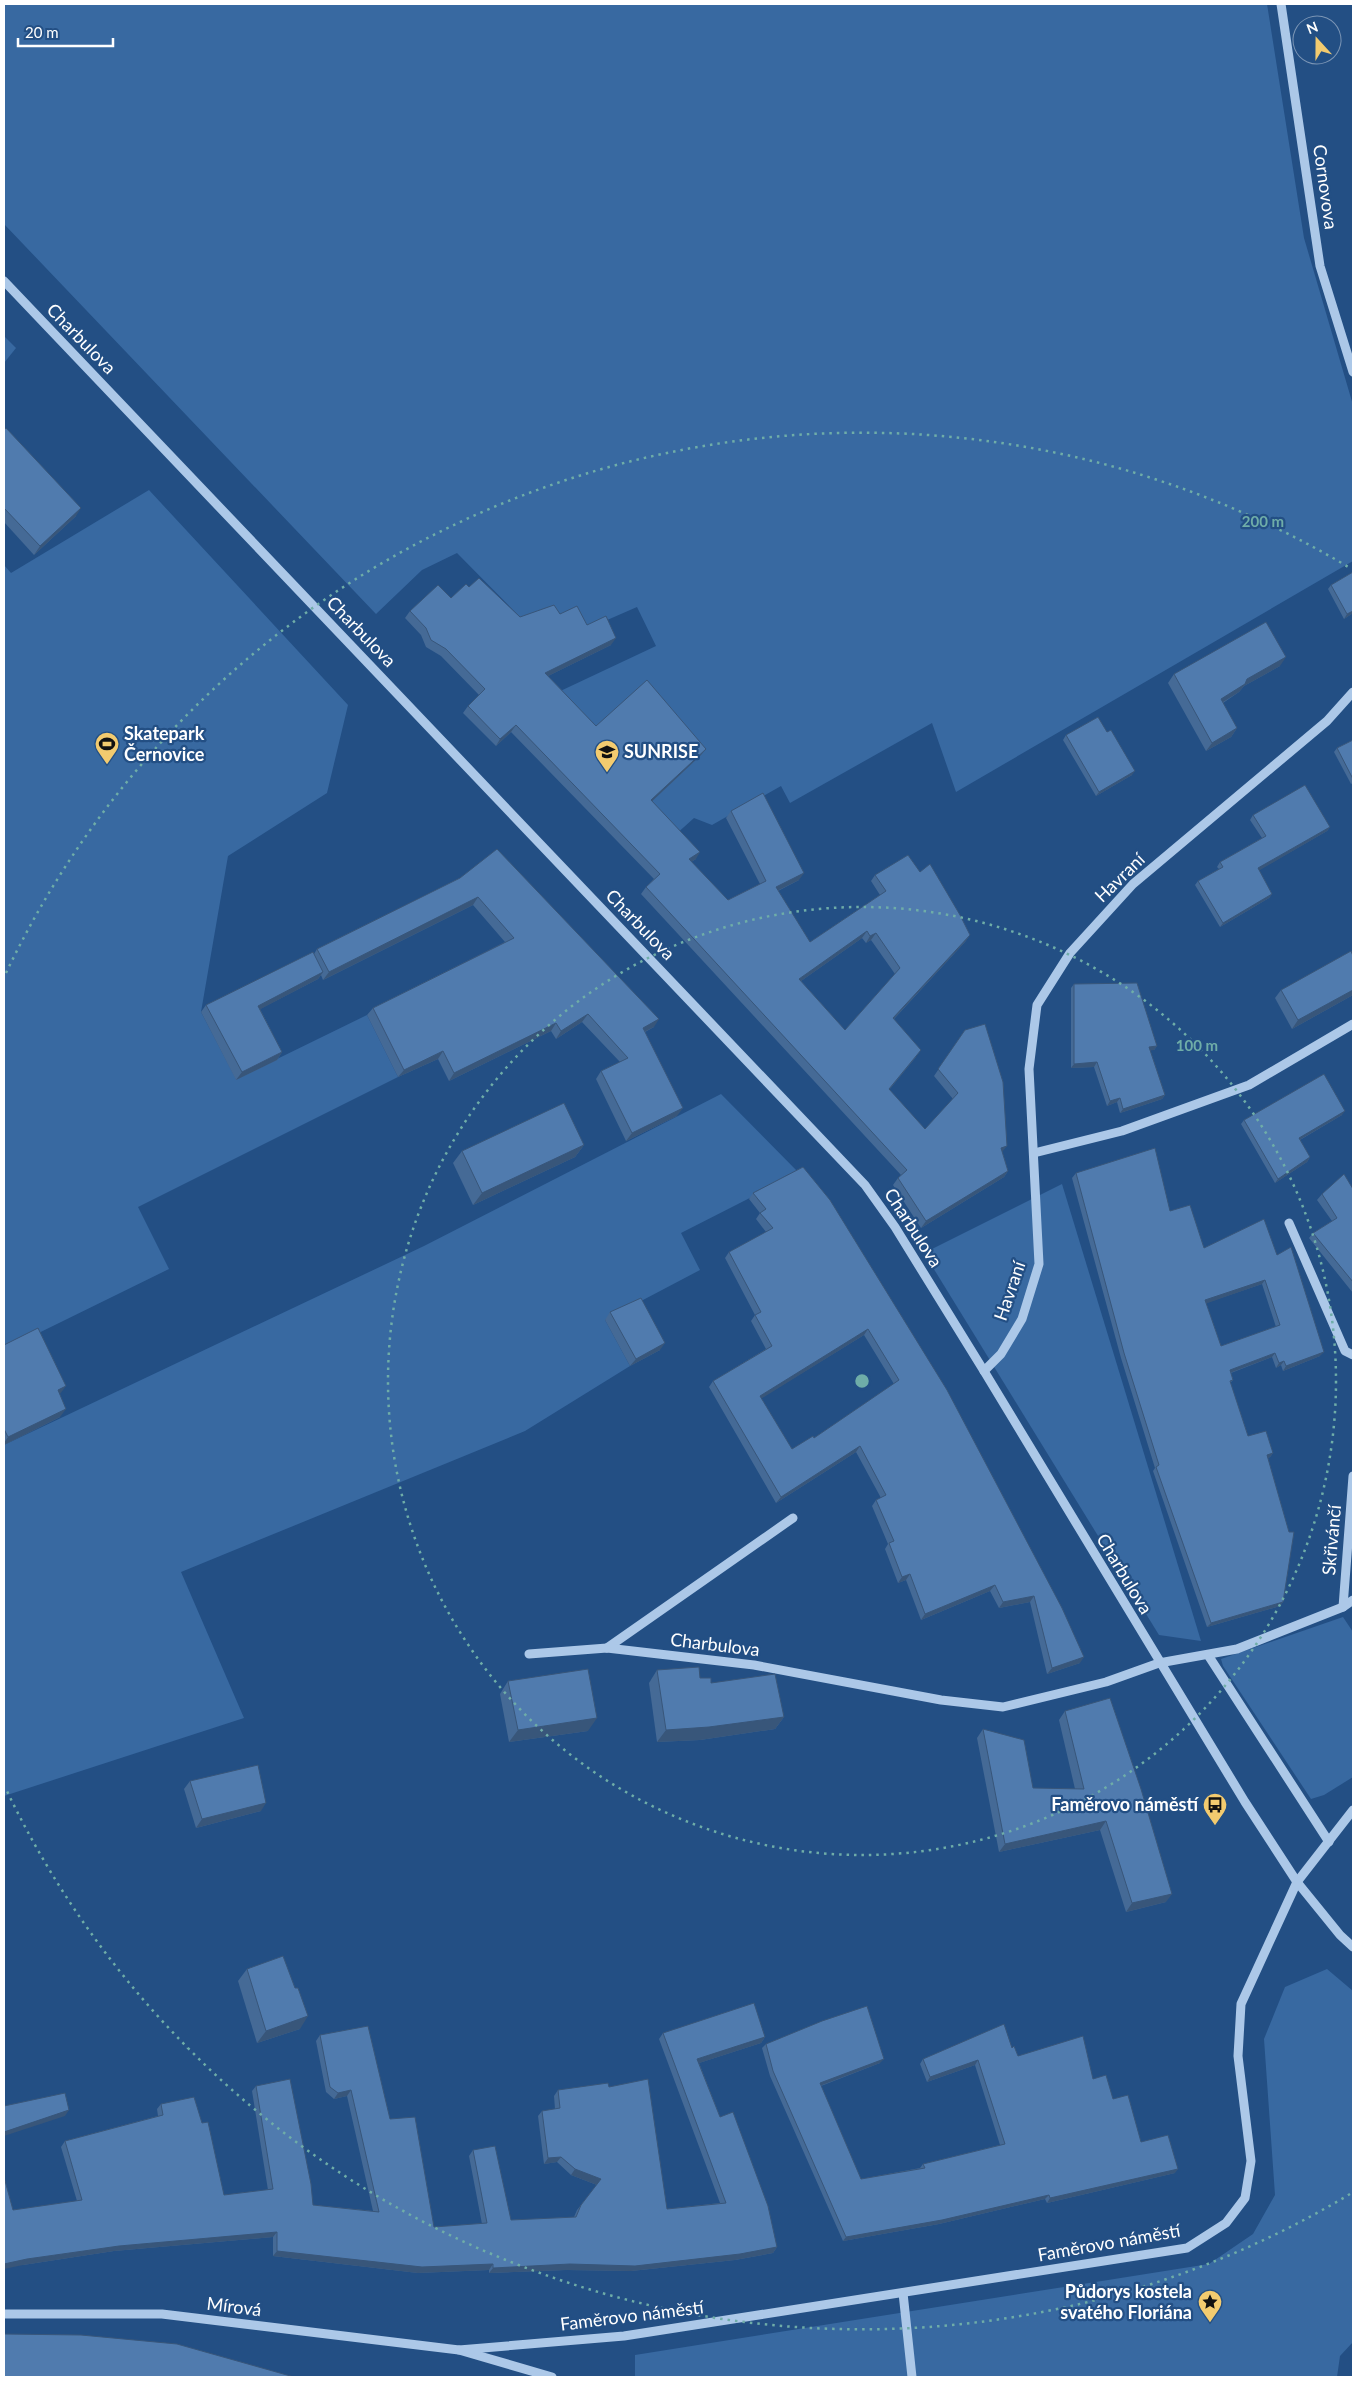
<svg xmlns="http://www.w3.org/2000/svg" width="1357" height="2381" viewBox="0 0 1357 2381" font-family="Lato,sans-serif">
<rect width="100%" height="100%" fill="#234f84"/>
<!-- green -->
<g fill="#3869a1">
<path d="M4,4h1263l37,234 49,167v156l-397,231 -24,-69 -142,80 -9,-17 -69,39 -18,-7 -20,18 -83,-104 -37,-38 102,-48 -19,-39 -55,24 -58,-10 -67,-68 -35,17 -46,44 -372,-390z"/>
<path d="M4,336l12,12 -12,15z"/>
<path d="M149,490l199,215 -21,88 -99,63 -27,156 35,67 131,-64 31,62 -260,130 31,62 -165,81v-785l7,8z"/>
<path d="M721,1094l78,79 -118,60 19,37 -95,50 25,46 -105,65 -344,141 63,146 -240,78v-351l420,-199z"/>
<path d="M1062,1184l139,457 -42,-6 -235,-382z"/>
<path d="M1343,1617l10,15v145l-29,18 -13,4 -88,-133 -2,-7z"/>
<path d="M1327,1969l26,22v351l-13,14 -3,21h-702v-22l574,-91 44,-30 22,-39 -11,-156 21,-52z"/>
</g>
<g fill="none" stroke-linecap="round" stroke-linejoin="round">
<!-- minor -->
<g stroke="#acc8e8" stroke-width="9">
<path d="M1281,4l39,262 33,106"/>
<path d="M4,281l861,904 30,42 89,144 261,431 52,80 43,53 13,12"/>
<path d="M1034,1153l88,-22 127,-46 104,-61"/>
<path d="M1289,1223l56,128 8,4"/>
<path d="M984,1371l17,-17 21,-35 17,-55 -10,-195 8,-64 33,-52 63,-69 194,-163 26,-29"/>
<path d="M1343,1607l10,-131"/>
<path d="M607,1648l186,-130"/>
<path d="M529,1654l78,-6 147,17 187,35 62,7 103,-25 53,-19 78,-14 106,-42 10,-7"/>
<path d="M1208,1655l121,187"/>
<path d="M903,2293l9,84"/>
<path d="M4,2314h158l297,36 93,27"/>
<path d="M459,2350l165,-14 563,-88 39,-25 19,-25 6,-37 -13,-105 3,-52 56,-122 56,-72"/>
</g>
</g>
<!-- wall -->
<g fill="#456a96" fill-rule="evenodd">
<path d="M4,430l72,86 -42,39 -30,-33z"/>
<path d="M1353,572v41l-9,6 -16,-30 3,-4z"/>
<path d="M469,587l51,30 40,-3 27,11 24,20 -63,31 48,50 110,23 -5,6 -49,46 44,58 -5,3 37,38 32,-16 -34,-66 5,-7 68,69 -21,11 32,51 70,-47 -9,-14 4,-6 45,-3 50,63 -5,7 -71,77 22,38 -27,33 36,39 28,-30 -19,-23 31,-46 43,141 -4,6 -83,51 -28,-43 5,-7 3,-3 -260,-281 5,-7 8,-8 -143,-147 -15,14 -33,-33 5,-7 11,-11 -38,-39 -15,-9 -5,-12 -16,-17 5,-7 41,-13zM862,938l4,5 5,-3 24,34 -50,56 -44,-49z"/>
<path d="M1280,666l-36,20 -5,6 -16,11 14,25 -6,9 -25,14 -38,-68 6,-9z"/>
<path d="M1066,735l66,40 -36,21 -33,-56z"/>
<path d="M1353,740v43l-2,1 -17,-32 3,-4z"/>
<path d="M1253,815l77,12 -3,4 -68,39 13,24 -3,4 -49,29 -25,-42 3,-4 21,-12 -2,-2 3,-5 42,-24 -12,-18z"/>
<path d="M460,878l194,149 -9,5 32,84 -51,25 -30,-62 5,-8 19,-9 -38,-40 -26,17 -5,-8 -102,50 -11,-22 -40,18 -31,-62 6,-7 132,-66 -32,-37 -150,75 -2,-5 -3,4 -58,30 22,43 -5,8 -41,20 -35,-68 5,-7 108,-51 3,-5z"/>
<path d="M1353,956v39l-61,34 -17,-31 6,-8z"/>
<path d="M1074,984l83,62 -3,4h-4l15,45 -3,4 -42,14 -3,-11 -10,4 -13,-39 -23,1v-80z"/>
<path d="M1342,1115l-42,25 10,17 -3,5 -32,21 -34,-59 3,-4z"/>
<path d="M584,1145l-9,12 -102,48 -20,-42 9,-12z"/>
<path d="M803,1167l277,496 -33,11 -17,-72 -31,6 -9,-17 -69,29 -15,-40 -8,3 -13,-34 3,-5 -16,-38 4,-6 5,-2 -25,-46 -80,51 -67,-116 4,-6 53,-32 -15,-28 4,-6 -30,-57 4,-6 37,-20 -10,-13 4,-6 -11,-14 4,-6zM864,1335l30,49 -80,54 -22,11 -31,-51z"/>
<path d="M1076,1173l94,38 34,37 73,7 43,101 -37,15 -2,-6 -5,3 -4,-11 -41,16 2,7 -3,3 18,53 25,17 -3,4 -2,1 15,144 -3,4 -73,21 -54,-156 2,-3 -34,-110 -49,-180zM1262,1284l14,43 -55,19 -15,-43z"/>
<path d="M1353,1189v104l-44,-55 4,-5 19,-12 -15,-21 5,-6z"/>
<path d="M610,1312l50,38 -30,16 -25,-46z"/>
<path d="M4,1345l55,49 1,23 -56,28z"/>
<path d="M657,1670l43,8 84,39 -9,12 -75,11 -43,2 -8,-59z"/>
<path d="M508,1681l80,50 -79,11 -9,-48z"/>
<path d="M1065,1711l101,191 -40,10 -26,-82 -101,22 -22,-114 6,-9 50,59 42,1 -16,-69z"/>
<path d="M190,1781l71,30 -65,17 -12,-39z"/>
<path d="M247,1969l53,60 -43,14 -19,-62z"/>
<path d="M663,2033l102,4 -4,6 -62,20 21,54 57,130 -4,6 -38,7 -104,11 -65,-1 -77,3v-3l-71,3 -145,-17v-19l-159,14 -91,14 -10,-55 64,-9 -16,-54 4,-6 93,-25 -1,-7 4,-5 63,91 44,-5 -16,-99 4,-5 57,119 60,6 -26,-115 -13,3 -8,-7 -10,-51 4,-6 70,84 44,108 48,-3 -13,-68 4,-6 38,70 63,-3 3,-7 20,-25 -26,-10 -14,-13 -13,2 -6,-48 4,-5 13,-2 -1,-13 4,-6 51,-3 58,122 53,-6 -61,-164z"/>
<path d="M766,2044l114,19 -59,23 40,93 59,-11 3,-4 77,-19 -25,-80 -48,17 -7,-18 3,-5 89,-11 6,8 75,23 20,20 28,43 34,31 -128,30 -2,-4 -106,25 -96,17 -73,-165 -8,-28z"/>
</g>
<!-- shaded-wall -->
<g fill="#38567a">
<path d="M81,508l-5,8 -42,39 6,-9z"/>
<path d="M1353,611v2l-9,6 3,-5z"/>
<path d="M616,638l-5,7 -71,35 5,-7z"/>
<path d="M1286,657l-6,9 -36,20 -5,6 -24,15 6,-8 26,-20z"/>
<path d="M516,725l-5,7 -15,14 4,-7z"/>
<path d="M1237,728l-6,9 -25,14 6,-8z"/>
<path d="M706,749l-5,6 -55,52 5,-7z"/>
<path d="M1135,771l-3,4 -36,21 3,-4z"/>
<path d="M1330,827l-3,4 -72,42 3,-5z"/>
<path d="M700,852l-4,7 -12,7 5,-7z"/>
<path d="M804,873l-5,7 -28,14 5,-7z"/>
<path d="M1272,894l-3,4 -49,29 3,-4z"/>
<path d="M478,897l-5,8 -150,75 6,-8z"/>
<path d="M867,931l-5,7 -68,48 5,-7z"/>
<path d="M876,933l-5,7 -5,3 4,-7z"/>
<path d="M970,935l-5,7 -77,83 5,-7z"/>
<path d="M323,972l-5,7 -65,34 5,-7z"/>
<path d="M1353,990v5l-61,34 6,-9z"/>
<path d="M588,1014l-6,8 -26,17 5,-8z"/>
<path d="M659,1019l-5,8 -16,8 5,-7z"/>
<path d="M556,1023l-5,8 -102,50 5,-8z"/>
<path d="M1157,1046l-3,4 -8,1 3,-4z"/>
<path d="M921,1050l-5,7 -32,39 5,-7z"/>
<path d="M443,1051l-5,8 -40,18 6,-7z"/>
<path d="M282,1052l-5,8 -41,20 6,-8z"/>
<path d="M1097,1062l-3,5 -23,1 3,-4z"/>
<path d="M1165,1095l-3,4 -42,14 3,-4z"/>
<path d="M1120,1098l-3,4 -10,4 3,-5z"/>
<path d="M683,1108l-6,8 -51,25 6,-8z"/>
<path d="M1345,1111l-3,4 -46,27 3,-4z"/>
<path d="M584,1145l-9,12 -102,48 9,-12z"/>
<path d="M1007,1146l-5,6 -1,-4z"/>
<path d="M1310,1157l-3,5 -32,21 3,-4z"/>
<path d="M1008,1171l-4,6 -83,51 5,-7z"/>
<path d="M1265,1280l-3,4 -60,21 3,-5z"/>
<path d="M868,1329l-4,6 -108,67 4,-6z"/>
<path d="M665,1343l-5,7 -30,16 6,-7z"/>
<path d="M1324,1352l-4,4 -37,15 3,-5z"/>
<path d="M1275,1353l-3,4 -45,17 3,-4z"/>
<path d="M1284,1361l-3,4 -5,3 3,-5z"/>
<path d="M66,1386l-6,8 -2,-4z"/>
<path d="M66,1409l-6,8 -56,28v-2l4,-6z"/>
<path d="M860,1446l-4,6 -80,51 5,-6z"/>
<path d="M1273,1453l-3,4 -6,3 3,-5z"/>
<path d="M910,1574l-4,6 -8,3 4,-6z"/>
<path d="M995,1585l-5,6 -69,29 4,-6z"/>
<path d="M1034,1596l-4,6 -31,6 4,-6z"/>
<path d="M1283,1602l-3,4 -73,21 4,-4z"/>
<path d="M1084,1657l-4,6 -33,11 5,-6z"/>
<path d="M784,1717l-9,12 -75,11 -43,2 9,-12z"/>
<path d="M597,1718l-9,13 -79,11 9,-12z"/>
<path d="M266,1803l-5,8 -65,17 6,-9z"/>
<path d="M1106,1821l-6,9 -101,22 6,-8z"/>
<path d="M1172,1894l-6,8 -40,10 6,-9z"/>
<path d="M308,2016l-8,13 -43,14 9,-12z"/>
<path d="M765,2037l-4,6 -68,22 4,-6z"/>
<path d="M884,2059l-4,4 -63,24 3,-4z"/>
<path d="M978,2060l-3,5 -48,17 3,-5z"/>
<path d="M351,2090l-4,6 -13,3 4,-6z"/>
<path d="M69,2110l-4,6 -61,20v-4z"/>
<path d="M561,2157l-4,5 -13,2 4,-6z"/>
<path d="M575,2169l26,10 -4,6 -26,-10z"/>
<path d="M1178,2169l-3,4 -128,30 3,-5z"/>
<path d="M1049,2195l-4,4 -106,25 -96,17 3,-4z"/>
<path d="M277,2232l-4,5 -159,14 -91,14 -19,4v-5l23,-5 92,-13z"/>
<path d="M777,2247l-4,6 -38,7 -104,11 -65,-1 -77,3 4,-5z"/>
<path d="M277,2251l216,13 -4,6 -71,3 -145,-17z"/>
</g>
<!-- building -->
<g fill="#507bae" stroke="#38567a" fill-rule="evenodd">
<path d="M6,428l75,80 -41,38 -36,-38v-78z"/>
<path d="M1353,572v39l-6,3 -16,-29z"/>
<path d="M479,578l41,39 34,-12 6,9 17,-8 10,19 19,-9 10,22 -71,35 51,53 51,-46 59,69 -55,51 49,52 -11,7 39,41 38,-19 -35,-70 32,-18 41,80 -28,14 34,55 76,-51 -11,-16 33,-20 12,17 10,-8 30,51 10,20 -77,83 28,32 -32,39 36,40 33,-36 -20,-24 27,-39 20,-6 18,58 4,64 -6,2 7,23 -82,50 -28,-43 9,-8 -261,-283 14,-13 -144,-149 -16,14 -32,-33 17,-17 -39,-40 -15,-9 -5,-12 -16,-17 28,-26 13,13 15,-14 3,3zM867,931l3,5 6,-3 24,35 -55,62 -46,-51z"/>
<path d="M1266,622l20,35 -39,22 -2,5 -24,15 16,29 -25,15 -38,-69z"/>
<path d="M1098,717l9,15 4,-2 24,41 -36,21 -33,-57z"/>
<path d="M1353,740v39l-16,-31z"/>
<path d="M1305,785l25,42 -72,41 14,26 -49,29 -25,-42 25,-14 -3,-5 46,-26 -13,-21z"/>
<path d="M497,849l162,170 -16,9 40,80 -51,25 -31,-62 27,-13 -40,-44 -27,17 -5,-8 -102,50 -11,-22 -39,19 -31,-62 141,-70 -36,-41 -149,75 -12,-23 143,-71z"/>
<path d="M1351,951l2,5v34l-55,30 -17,-30z"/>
<path d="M313,952l10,20 -65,34 24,46 -40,20 -36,-67z"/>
<path d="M1137,983l20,63 -8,1 16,48 -42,14 -3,-11 -10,3 -13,-39 -23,2v-80z"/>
<path d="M1324,1074l21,37 -46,27 11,19 -32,22 -34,-59z"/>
<path d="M564,1103l20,42 -102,48 -20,-42z"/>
<path d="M1155,1148l15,63 20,-6 14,43 60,-29 13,36 14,-8 33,105 -38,14 -2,-5 -5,2 -4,-10 -45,17 3,10 -3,1 18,55 18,-5 7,22 -6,2 22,77h5l-11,70 -72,21 -55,-156 3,-2 -35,-112 -48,-180zM1265,1280l15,45 -59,21 -16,-46z"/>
<path d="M803,1167l27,33 117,190 115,218 22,49 -32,11 -18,-72 -31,6 -8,-17 -70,29 -15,-40 -8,3 -13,-34 5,-2 -18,-41 10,-5 -26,-49 -79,51 -68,-116 59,-35 -17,-31 6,-3 -32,-60 44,-24 -13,-15 6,-4 -13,-16zM868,1329l31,51 -85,58 -1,-2 -21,13 -32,-53z"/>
<path d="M1344,1174l9,15v93l-40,-49 24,-15 -15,-24z"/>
<path d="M641,1298l24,45 -29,16 -26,-47z"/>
<path d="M38,1328l28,58 -8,4 8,19 -58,28 -4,-8v-84z"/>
<path d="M699,1667l1,11h11v5l64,-9 9,43 -75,10 -43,3 -9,-60z"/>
<path d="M588,1669l9,49 -79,12 -10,-49z"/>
<path d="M1110,1698l31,91 31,105 -40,9 -26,-82 -101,23 -22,-115 41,11 9,48 51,1 -19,-78z"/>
<path d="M258,1765l8,38 -64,16 -12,-38z"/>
<path d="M283,1956l12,32h3l10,28 -42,15 -19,-62z"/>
<path d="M754,2003l11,34 -68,22 23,58 13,-5 35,94 9,41 -37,7 -105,12 -65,-2 -77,4v-4l-71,3 -145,-16v-19l-158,14 -92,13 -23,5v-87l9,33 69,-10 -17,-59 98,-26 -2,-11 33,-7 8,26 6,-1 16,73 49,-6 -17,-103 34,-7 21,105 2,21 66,7 -28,-122 -13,3 -8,-6 -10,-52 48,-9 22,93 25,-2 19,110 53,-4 -14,-73 22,-4 16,74 65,-3 5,-12 20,-26 -26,-10 -14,-12 -13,1 -6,-47 18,-3 -2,-18 50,-7 1,4 39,-8 19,130 59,-6 -63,-170z"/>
<path d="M867,2006l17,53 -64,24 41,96 64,-11 -2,-4 82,-20 -27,-84 -48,17 -7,-18 81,-35 8,24 2,-2 4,10 65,-20 10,43 13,-4 7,24 15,-4 13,47 27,-7 10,34 -128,29 -1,-3 -107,25 -96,17 -73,-166 -7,-27 56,-23z"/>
<path d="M65,2093l4,17 -65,22v-26z"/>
<path d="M4,2334l77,1 96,9 117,33h-290z"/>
</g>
<!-- distance rings -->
<g fill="none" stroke="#6fada8" stroke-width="2.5" stroke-dasharray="2.5 5">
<circle cx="862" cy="1381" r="474"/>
<path d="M1350 2194A948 948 0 0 1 6 1789M6 973A948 948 0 0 1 1350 568"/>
</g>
<!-- icons -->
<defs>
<symbol id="stadium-pin" viewBox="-11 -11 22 30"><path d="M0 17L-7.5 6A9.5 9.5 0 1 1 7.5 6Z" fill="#f3cb6f" stroke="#234f84"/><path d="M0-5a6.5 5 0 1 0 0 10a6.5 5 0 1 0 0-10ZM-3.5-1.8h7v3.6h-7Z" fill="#111"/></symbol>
<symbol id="school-pin" viewBox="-11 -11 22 30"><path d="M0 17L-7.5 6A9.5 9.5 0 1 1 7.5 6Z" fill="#f3cb6f" stroke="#234f84"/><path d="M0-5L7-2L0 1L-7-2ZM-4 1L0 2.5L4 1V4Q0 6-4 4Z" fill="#111"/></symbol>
<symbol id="bus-pin" viewBox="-11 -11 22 30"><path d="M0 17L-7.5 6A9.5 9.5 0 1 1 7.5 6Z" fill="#f3cb6f" stroke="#234f84"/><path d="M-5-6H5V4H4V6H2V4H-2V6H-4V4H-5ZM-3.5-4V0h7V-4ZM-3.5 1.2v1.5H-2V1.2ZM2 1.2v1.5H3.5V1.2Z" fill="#111"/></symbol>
<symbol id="sight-pin" viewBox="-11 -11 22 30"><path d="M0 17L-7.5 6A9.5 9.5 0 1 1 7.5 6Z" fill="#f3cb6f" stroke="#234f84"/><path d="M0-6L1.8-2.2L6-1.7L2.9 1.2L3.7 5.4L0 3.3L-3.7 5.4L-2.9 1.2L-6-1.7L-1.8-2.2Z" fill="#111"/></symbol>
</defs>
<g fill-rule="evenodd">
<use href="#stadium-pin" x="93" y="730" width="28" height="38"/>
<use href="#school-pin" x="593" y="738" width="28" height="38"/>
<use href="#bus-pin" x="1201" y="1791" width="28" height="38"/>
<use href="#sight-pin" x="1196" y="2288" width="28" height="38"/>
</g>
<g text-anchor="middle" stroke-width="4.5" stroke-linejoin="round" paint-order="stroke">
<!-- street labels -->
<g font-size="18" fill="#fff" stroke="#234f84">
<text transform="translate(1325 187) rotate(82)" y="6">Cornovova</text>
<text transform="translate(81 339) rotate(46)" y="6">Charbulova</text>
<text transform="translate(361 632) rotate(46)" y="6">Charbulova</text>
<text transform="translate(1120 878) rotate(-44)" y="6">Havraní</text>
<text transform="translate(640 925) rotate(46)" y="6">Charbulova</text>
<text transform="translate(913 1228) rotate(57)" y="6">Charbulova</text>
<text transform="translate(1010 1291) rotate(-71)" y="6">Havraní</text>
<text transform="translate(1332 1540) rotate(-85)" y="6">Skřivánčí</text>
<text transform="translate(1124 1574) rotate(59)" y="6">Charbulova</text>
<text transform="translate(715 1645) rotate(7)" y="6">Charbulova</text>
<text transform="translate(1109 2243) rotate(-10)" y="6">Faměrovo náměstí</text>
<text transform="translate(234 2307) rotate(7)" y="6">Mírová</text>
<text transform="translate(632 2316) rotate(-7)" y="6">Faměrovo náměstí</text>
</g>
<!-- poi labels -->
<g font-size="18" font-weight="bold" fill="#fff" stroke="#234f84" text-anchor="start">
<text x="124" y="740">Skatepark<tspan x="124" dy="21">Černovice</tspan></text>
<text x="624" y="758">SUNRISE</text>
<text x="1198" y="1811" text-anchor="end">Faměrovo náměstí</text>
<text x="1192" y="2298" text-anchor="end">Půdorys kostela<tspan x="1192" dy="21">svatého Floriána</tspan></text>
</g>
</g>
<circle cx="862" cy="1381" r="8" fill="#6fada8" stroke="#234f84" stroke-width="2.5"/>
<g font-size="15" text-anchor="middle" font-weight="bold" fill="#6fada8" stroke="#234f84" stroke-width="4.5" stroke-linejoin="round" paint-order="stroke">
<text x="1263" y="527">200 m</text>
<text x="1197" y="1051">100 m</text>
</g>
<!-- border -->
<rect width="1357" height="2381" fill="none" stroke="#ffffff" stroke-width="10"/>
<!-- north arrow -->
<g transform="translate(1317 40) rotate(339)"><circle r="24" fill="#234f84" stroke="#7b95b5"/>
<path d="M0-4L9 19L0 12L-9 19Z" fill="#f3cb6f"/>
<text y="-8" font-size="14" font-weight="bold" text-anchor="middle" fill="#ffffff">N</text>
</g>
<!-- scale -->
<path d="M18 38v8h95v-8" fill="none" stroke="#ffffff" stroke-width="2.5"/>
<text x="25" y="38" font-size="15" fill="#ffffff" stroke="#234f84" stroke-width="4" paint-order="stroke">20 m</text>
</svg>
